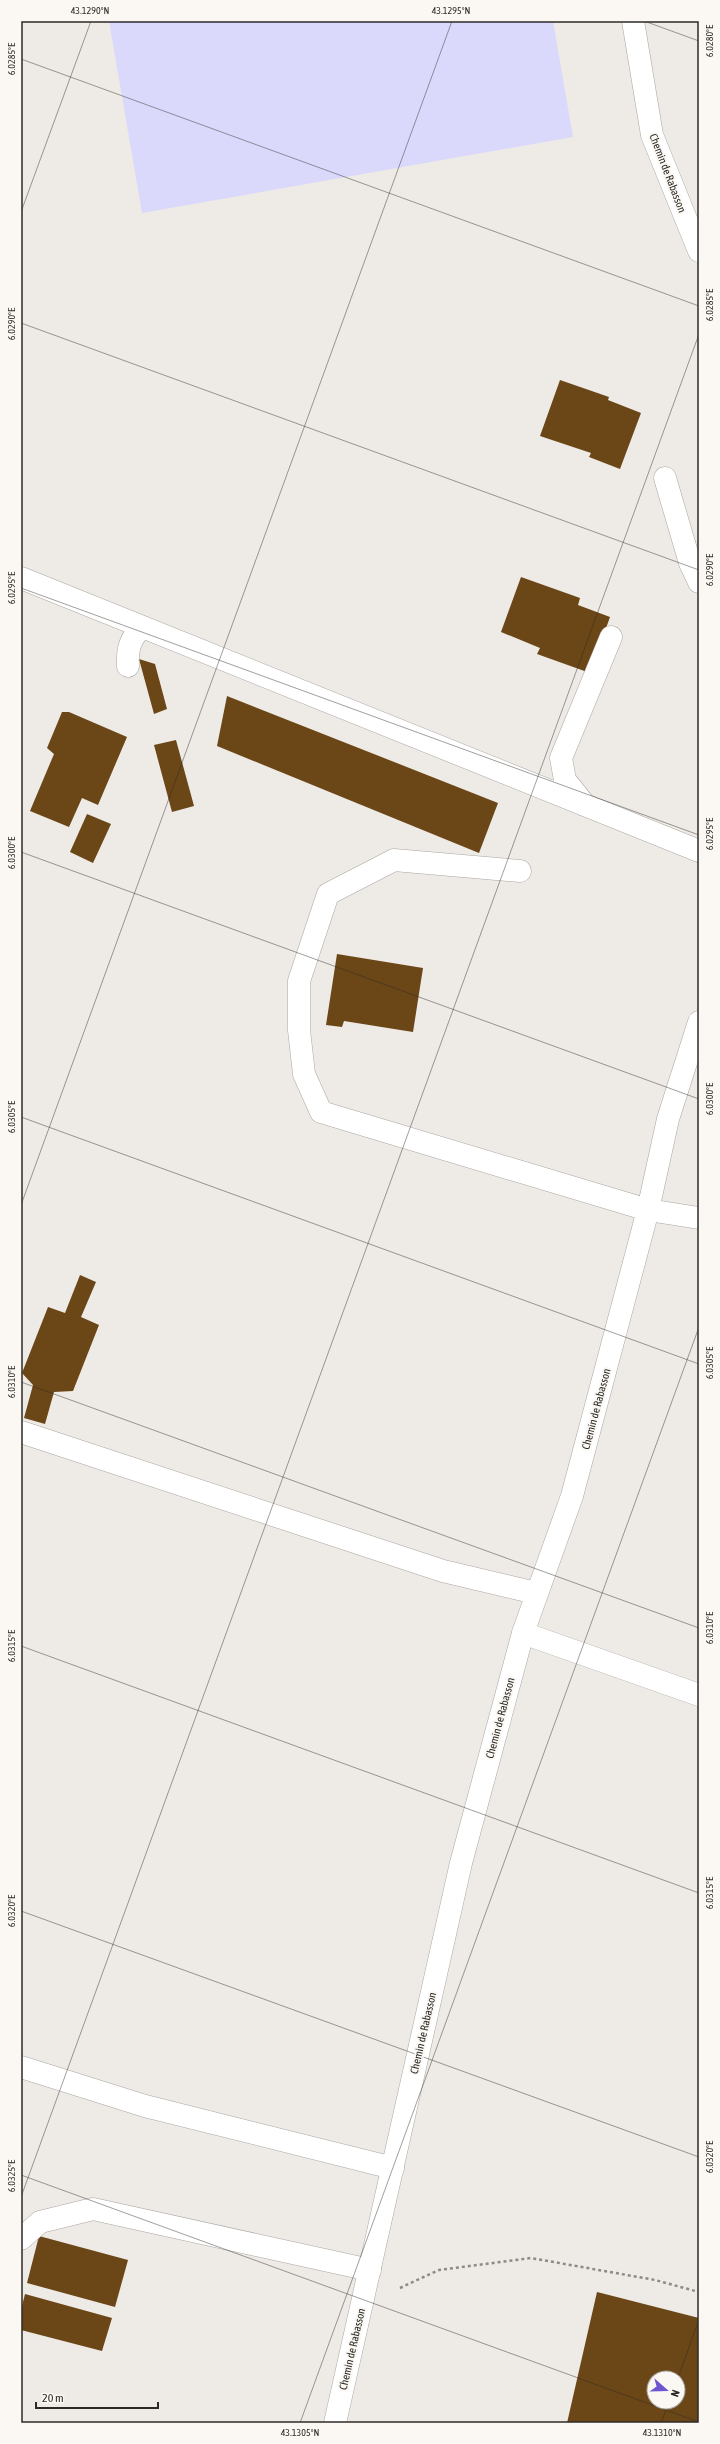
<svg xmlns="http://www.w3.org/2000/svg" width="720" height="2444" viewBox="0 0 720 2444" font-family="'Asap Condensed',sans-serif">
<rect width="100%" height="100%" fill="#eeeae6"/>
<!-- green -->
<path fill="#dad9fc" d="M109,21h444l20,116 -431,76z"/>
<!-- building -->
<g fill="#6b4616" fill-rule="evenodd">
<path d="M560,380l49,17 -1,3 33,13 -21,56 -31,-12 2,-4 -51,-17z"/>
<path d="M521,577l59,21 -2,7 32,12 -20,56 -53,-19 3,-6 -39,-16z"/>
<path d="M139,659l16,5 12,45 -13,5z"/>
<path d="M227,696l271,107 -19,50 -262,-107z"/>
<path d="M62,712h7l58,25 -29,68 -16,-7 -13,29 -39,-16 24,-57 -7,-6z"/>
<path d="M176,740l18,66 -22,6 -18,-67z"/>
<path d="M87,814l24,10 -18,39 -23,-11z"/>
<path d="M337,954l86,14 -10,64 -69,-11 -2,6 -16,-2z"/>
<path d="M80,1275l16,7 -15,35 18,8 -26,66 -19,1 -9,32 -21,-6 9,-33 -11,-12 26,-66 17,6z"/>
<path d="M39,2236l89,24 -13,47 -88,-24z"/>
<path d="M597,2292l102,26v105h-132zM654,2378h24v24h-24z"/>
<path d="M25,2294l87,24 -10,33 -81,-21v-20z"/>
</g>
<g fill="none" stroke-linecap="round" stroke-linejoin="round">
<defs>
<g id="service">
<path d="M665,478l25,85 9,19"/>
<path d="M21,578l678,273"/>
<path d="M128,666c-1,-17 2,-27 14,-39"/>
<path d="M585,805l-20,-25 -4,-22 50,-121"/>
<path d="M520,871l-126,-11 -66,34 -29,87v49l5,44 17,38 327,98 51,8"/>
<path d="M21,1432l422,139 93,22"/>
<path d="M523,1633l176,62"/>
<path d="M21,2067l124,39 248,62"/>
<path d="M21,2239l19,-17 53,-13 277,61"/>
</g>
<g id="minor">
<path d="M633,21l19,114 47,116"/>
<path d="M335,2423l126,-560 62,-230 49,-137 76,-286 20,-91 31,-97"/>
</g>
</defs>
<!-- service casing -->
<use href="#service" stroke="#aba7a3" stroke-width="23"/>
<!-- minor casing -->
<use href="#minor" stroke="#aba7a3" stroke-width="23"/>
<!-- path -->
<path stroke="#8d8a87" stroke-width="2.5" stroke-dasharray="3 3" stroke-linecap="butt" d="M400,2288l39,-18 92,-12 124,22 44,12"/>
<!-- service -->
<use href="#service" stroke="#fff" stroke-width="22"/>
<!-- minor -->
<use href="#minor" stroke="#fff" stroke-width="22"/>
</g>
<!-- ticks -->
<path fill="none" stroke="#2c2a28" stroke-width="1" stroke-opacity="0.45" d="M644,21l55,20M21,59l678,247M21,212l70,-191M21,323l678,247M21,588l678,247M21,852l678,247M21,1117l678,247M21,1205l431,-1184M21,1382l678,246M21,1646l678,247M21,1911l678,246M21,2175l678,247M21,2197l678,-1863M678,2378l21,-59M300,2423l399,-1096M661,2423l8,-21"/>
<g text-anchor="middle" stroke-width="4" stroke-linejoin="round" paint-order="stroke">
<!-- street labels -->
<g font-size="11" fill="#2c2a28" stroke="#fbf7f3">
<text transform="translate(668 173) rotate(69)" y="4">Chemin de Rabasson</text>
<text transform="translate(596 1409) rotate(-75)" y="4">Chemin de Rabasson</text>
<text transform="translate(500 1718) rotate(-75)" y="4">Chemin de Rabasson</text>
<text transform="translate(423 2033) rotate(-77)" y="4">Chemin de Rabasson</text>
<text transform="translate(352 2349) rotate(-77)" y="4">Chemin de Rabasson</text>
</g>
</g>
<!-- border -->
<rect width="720" height="2444" fill="none" stroke="#fbf7f3" stroke-width="44"/>
<!-- north arrow -->
<g transform="translate(666 2390) rotate(110)"><circle r="19" fill="#fbf7f3" stroke="#a8a5a2"/>
<path d="M0-3L7 15L0 10L-7 15Z" fill="#6c57d1"/>
<text y="-6" font-size="11" font-weight="bold" text-anchor="middle" fill="#2c2a28">N</text>
</g>
<!-- scale -->
<path d="M36 2402v6h122v-6" fill="none" stroke="#2c2a28" stroke-width="2"/>
<text x="42" y="2402" font-size="12" fill="#2c2a28" stroke="#fbf7f3" stroke-width="3" paint-order="stroke">20 m</text>
<rect x="22" y="22" width="676" height="2400" fill="none" stroke="#2c2a28" stroke-width="1.5"/>
<g font-size="10" text-anchor="middle" fill="#2c2a28">
<text x="90" y="14">43.1290°N</text>
<text x="451" y="14">43.1295°N</text>
<text transform="translate(709 41) rotate(-90)" y="4">6.0280°E</text>
<text transform="translate(11 59) rotate(-90)" y="4">6.0285°E</text>
<text transform="translate(709 305) rotate(-90)" y="4">6.0285°E</text>
<text transform="translate(11 324) rotate(-90)" y="4">6.0290°E</text>
<text transform="translate(709 570) rotate(-90)" y="4">6.0290°E</text>
<text transform="translate(11 588) rotate(-90)" y="4">6.0295°E</text>
<text transform="translate(709 834) rotate(-90)" y="4">6.0295°E</text>
<text transform="translate(11 853) rotate(-90)" y="4">6.0300°E</text>
<text transform="translate(709 1099) rotate(-90)" y="4">6.0300°E</text>
<text transform="translate(11 1117) rotate(-90)" y="4">6.0305°E</text>
<text transform="translate(709 1363) rotate(-90)" y="4">6.0305°E</text>
<text transform="translate(11 1382) rotate(-90)" y="4">6.0310°E</text>
<text transform="translate(709 1628) rotate(-90)" y="4">6.0310°E</text>
<text transform="translate(11 1646) rotate(-90)" y="4">6.0315°E</text>
<text transform="translate(709 1893) rotate(-90)" y="4">6.0315°E</text>
<text transform="translate(11 1911) rotate(-90)" y="4">6.0320°E</text>
<text transform="translate(709 2157) rotate(-90)" y="4">6.0320°E</text>
<text transform="translate(11 2176) rotate(-90)" y="4">6.0325°E</text>
<text x="300" y="2436">43.1305°N</text>
<text x="662" y="2436">43.1310°N</text>
</g>
</svg>
